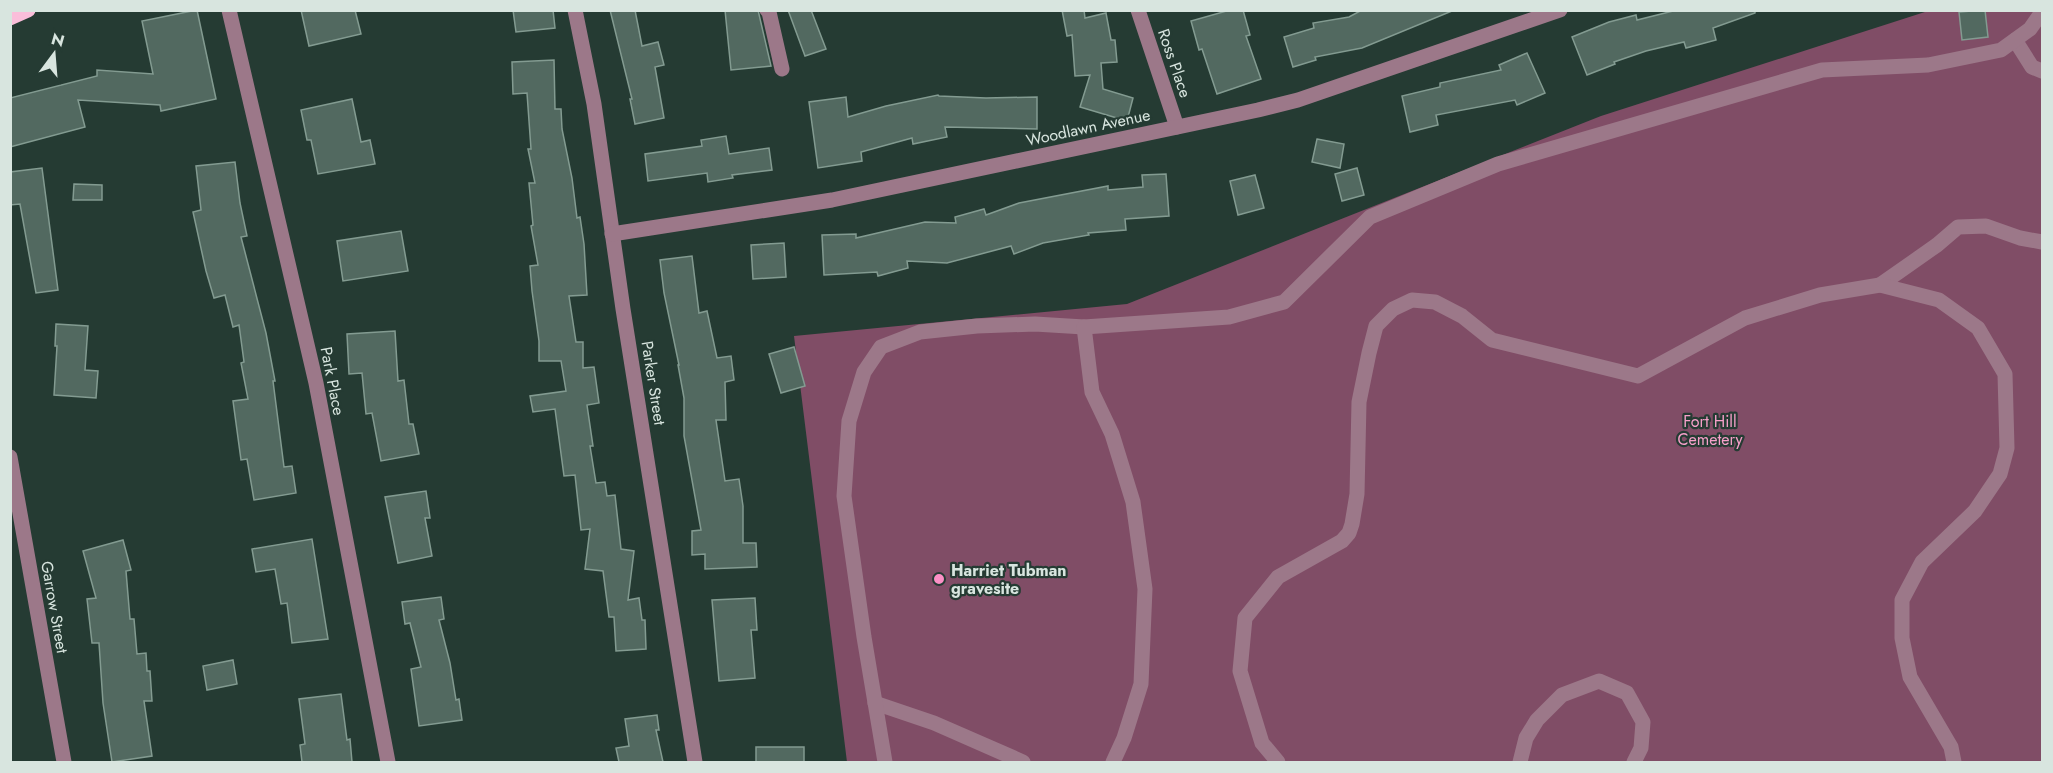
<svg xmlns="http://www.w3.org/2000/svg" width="2053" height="773" viewBox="0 0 2053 773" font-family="Jost,sans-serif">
<rect width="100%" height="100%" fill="#253b33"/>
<!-- green -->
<path fill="#804d66" d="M1928,11h114v751h-1195l-53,-426 333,-32 474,-188z"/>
<!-- building -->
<g fill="#526960" stroke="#839b91" stroke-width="1.5">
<path d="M197,10l19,89 -55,12 -1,-6 -82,-5 7,27 -75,20v-49l87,-22v-6l56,4 -11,-53z"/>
<path d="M301,10h54l6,24 -52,12z"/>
<path d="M513,10h40l2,18 -39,4z"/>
<path d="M610,10h25l7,36 16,-4 6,23 -9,2 9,51 -29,6 -5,-25h2z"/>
<path d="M725,10h33l13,56 -40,4z"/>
<path d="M788,10h23l15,39 -21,7z"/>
<path d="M1062,10h22l1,8 21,-5 5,27h4l2,22 -16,1 2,26 30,9 -6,23 -47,-14 10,-32 -15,1 -3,-41 -5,1z"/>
<path d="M1230,10h13l7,25 -4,1 15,43 -44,15 -15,-45 -3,1 -8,-29z"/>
<path d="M1362,10h90v1l-90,37 -47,9 1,3 -23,7 -9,-30 30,-9 -1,-5 36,-6z"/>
<path d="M1677,10h78v3l-42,15 3,12 -30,8 -2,-6 -38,9 -32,11 1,2 -28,11 -15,-38 37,-15 27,-7 1,5z"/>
<path d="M1985,10l3,27 -26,3 -3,-28z"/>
<path d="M1527,53l18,40 -28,12 -2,-5 -79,15 2,10 -28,7 -8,-36 38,-9v-4l61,-13 -2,-5z"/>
<path d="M554,60l1,49h6l1,20 10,49 5,40 3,-1 4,27 3,51 -18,1 7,46h7v26l11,-1 5,36 -12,2 6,41h-3l6,37 9,-1 2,14 8,-1 6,54 13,2 -6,49 11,-2 3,22h3l1,29 -30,2 -2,-34h-5l-6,-46 -18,-2 5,-40 -9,1 -6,-55 -11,1 -9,-67 -22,3 -3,-16 36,-5 -5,-30h-22v-20l-7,-50 -2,-25 8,-1 -7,-39 2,-1 -4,-42h6l-7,-34h3l-4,-56 -14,1 -1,-32z"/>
<path d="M938,95l1,1 47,2 51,-1v32l-92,-2 2,10 -34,7 -1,-6 -51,14 1,9 -44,7 -9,-66 37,-5 2,20 38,-11z"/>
<path d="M352,99l9,43 9,-2 5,24 -57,10 -7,-34h-4l-6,-30z"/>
<path d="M726,136l3,18 40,-6 3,22 -40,5 1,3 -25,4 -1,-9 -59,8 -3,-27 57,-8 -1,-6z"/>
<path d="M1317,139l27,5 -4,24 -28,-6z"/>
<path d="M235,162l5,41 7,33 -6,1 25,96 9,48h-2l11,86 8,-1 4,27 -42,7 -7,-41 -6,1 -8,-59 15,-2 -7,-36 3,-1 -5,-37 -6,2 -8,-32 -11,3 -8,-27 -13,-59 8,-2 -5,-44z"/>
<path d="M42,168l16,122 -22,3 -16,-89 -10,1v-33z"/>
<path d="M1357,168l7,27 -22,6 -7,-27z"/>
<path d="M1166,174l3,42 -44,3 1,11 -38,3 1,2 -46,8 -29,11 -3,-8 -64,17 -40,-2 1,7 -30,8 -1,-4 -53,3 -2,-40 34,-1v4l69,-16 31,1 -1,-6 29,-8 2,6 33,-12 89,-17v4l35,-3 -1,-12z"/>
<path d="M1255,175l9,33 -26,7 -8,-34z"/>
<path d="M74,184l28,1v15h-29z"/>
<path d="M401,231l7,40 -65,10 -6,-40z"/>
<path d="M784,243l2,34 -33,2 -2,-34z"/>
<path d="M692,256l7,57 8,-2 10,47 14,-2 3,24 -9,2 1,38h-10l9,61 14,-2 4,27v37h13l1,24 -52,2v-15l-13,1v-24l9,-1 -17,-94v-38l-6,-33h1l-15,-72 -4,-33z"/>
<path d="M56,324l32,2 -3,44 13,1 -2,27 -42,-3 3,-49h-2z"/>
<path d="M395,331l3,50 6,-1 5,44h4l6,30 -38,7 -9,-48 -6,1 -4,-41 -13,1 -2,-40z"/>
<path d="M794,347l11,39 -24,7 -12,-39z"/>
<path d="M426,491l4,27h-5l7,38 -34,7 -13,-66z"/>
<path d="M312,539l16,100 -36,4 -5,-40 -6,1 -6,-35 -19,3 -4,-23z"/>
<path d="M123,540l8,30 -5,1 4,48h4l3,35 9,-1 1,18h3l2,30h-8l8,55 -40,6 -9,-59 -4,-60h-7l-5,-44 9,-1 -13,-47z"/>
<path d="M441,597l3,22 -5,1 11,43 6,37 3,-1 3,21 -43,6 -8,-57 10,-2 -11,-44 -5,1 -3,-22z"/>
<path d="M755,598l2,32h-6l4,48 -36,3 -7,-81z"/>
<path d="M233,660l4,24 -30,6 -4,-24z"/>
<path d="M341,694l6,46 3,-1 2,23h-50l-2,-17 5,-1 -6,-45z"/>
<path d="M657,715l2,15h-3l7,32h-44l-3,-14 13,-2 -4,-27z"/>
<rect x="756" y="747" width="48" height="15"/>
</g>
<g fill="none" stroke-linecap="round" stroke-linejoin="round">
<!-- minor -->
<g stroke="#9c7889" stroke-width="15">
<path d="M229,10l87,373 72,379"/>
<path d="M575,10l19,94 29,205 72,453"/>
<path d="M767,10l2,2 13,57"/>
<path d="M1138,10l39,117"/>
<path d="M2015,40l17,27 10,4"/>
<path d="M612,234l220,-34 426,-90 40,-10 262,-90"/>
<path d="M1880,285l57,-40 21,-18 28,-1 34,12 22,4"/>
<path d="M10,457l54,305"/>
<path d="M875,703l59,20 89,39"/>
<path d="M885,762l-21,-125 -20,-141 5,-75 15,-49 17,-25 39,-15 57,-6 58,-2 49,3"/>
<path d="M1113,762l11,-24 17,-54 4,-95 -12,-87 -21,-68 -20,-42 -8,-65 145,-10 55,-15 86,-85 128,-53 324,-94 106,-5 73,-15 29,-21 12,-17"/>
<path d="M1278,762l-16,-19 -22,-72 5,-53 33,-41 64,-36 7,-8 3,-9 5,-30 2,-92 10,-49 7,-27 17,-17 19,-9 23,2 27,14 30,24 146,36 107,-58 75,-23 60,-10 59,15 39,28 27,46 2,74 -7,26 -25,37 -53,51 -20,38v38l8,39 41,70 3,15"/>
<path d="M1520,762l6,-24 11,-18 25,-25 37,-14 28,12 16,29 -2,26 -7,14"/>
</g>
<!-- major -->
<path stroke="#fabeda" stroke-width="15" d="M10,18l18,-8"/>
</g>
<!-- markers -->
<circle fill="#fb8fc5" stroke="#253b33" stroke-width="2" cx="939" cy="579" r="6"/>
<g text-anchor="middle" stroke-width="4.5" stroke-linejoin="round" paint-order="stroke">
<!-- street labels -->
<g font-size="16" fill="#d8e5df" stroke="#253b33">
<text transform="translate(1175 63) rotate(71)" y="6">Ross Place</text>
<text transform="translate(1088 127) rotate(-12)" y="6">Woodlawn Avenue</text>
<text transform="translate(333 381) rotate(79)" y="6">Park Place</text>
<text transform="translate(654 383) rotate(81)" y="6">Parker Street</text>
<text transform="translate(55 607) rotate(80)" y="6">Garrow Street</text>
</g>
<!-- park labels -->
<g font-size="16" fill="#f7a0ca" stroke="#253b33">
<text x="1710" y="427">Fort Hill<tspan x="1710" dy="18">Cemetery</tspan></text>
</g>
<!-- poi labels -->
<g font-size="16" font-weight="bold" fill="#d8e5df" stroke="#253b33" text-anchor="start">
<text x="951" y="576">Harriet Tubman<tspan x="951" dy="18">gravesite</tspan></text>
</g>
</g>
<!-- border -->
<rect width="2053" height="773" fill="none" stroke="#d8e5df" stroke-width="24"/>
<!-- north arrow -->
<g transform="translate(54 54) rotate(16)" stroke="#253b33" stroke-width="4.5" paint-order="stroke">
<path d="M0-4.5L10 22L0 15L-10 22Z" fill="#d8e5df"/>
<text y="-9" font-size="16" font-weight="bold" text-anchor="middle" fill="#d8e5df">N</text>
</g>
</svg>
